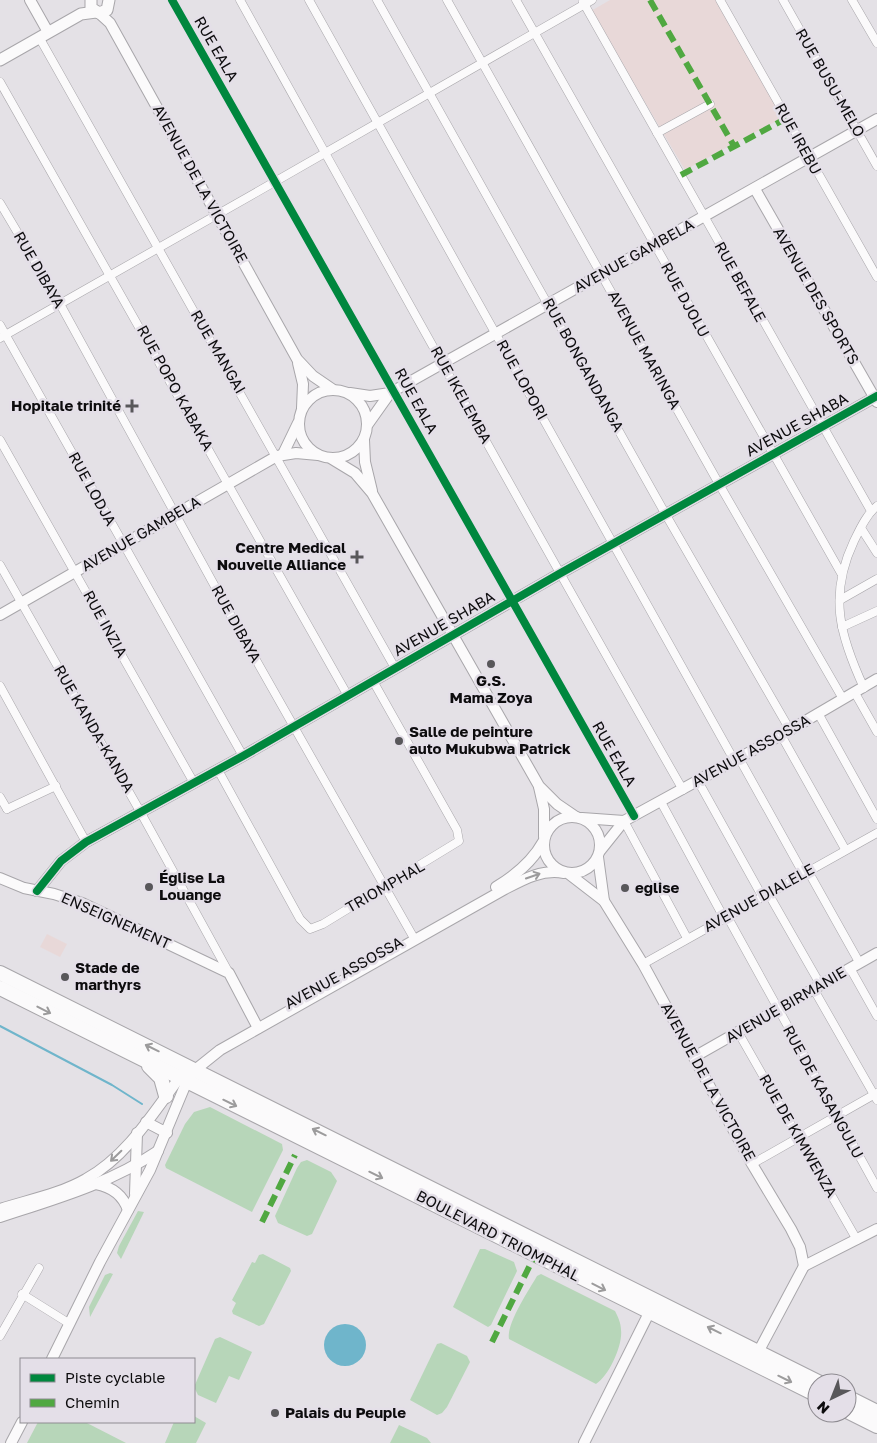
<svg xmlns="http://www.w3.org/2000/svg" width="877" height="1443" viewBox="0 0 877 1443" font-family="'Golos Text',sans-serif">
<rect width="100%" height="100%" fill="#e4e1e6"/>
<!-- commercial -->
<g fill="#e8d8d8">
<path d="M610,0h108l66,117 -99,53 -94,-159z"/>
<path d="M47,934l20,10 -7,13 -20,-10z"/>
</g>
<!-- green -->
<g fill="#b7d6b9">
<path d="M210,1107l72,37 1,6 -31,62 -86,-44 -1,-3 20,-41 9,-12z"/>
<path d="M307,1160l24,12 6,9 -25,53 -5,2 -29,-13 -3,-7 22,-48 4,-6z"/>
<path d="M138,1211l6,1 -23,47 -4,-6 2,-7z"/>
<path d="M480,1249h5l29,13 3,9 -26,54 -3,2 -35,-20z"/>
<path d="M263,1254l27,14 1,3 -27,53 -5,2 -26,-12 -1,-3 4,-8 -4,-3 20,-38 3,1 4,-8z"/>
<path d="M110,1273l3,1 -23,43 -1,-10 16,-32z"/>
<path d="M541,1274l74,37c3,6 6,12 6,19 2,15 -12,46 -25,54l-87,-45c-3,-15 20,-49 28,-63z"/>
<path d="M220,1337l32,15 -13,28 -10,-4 -13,27 -18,-8 -4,-8 21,-48z"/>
<path d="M441,1343l26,13 3,6 -23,45 -5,6 -5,2 -27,-15 27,-56z"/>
<path d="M194,1416l12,7 -10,20h-31l9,-21h20z"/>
<path d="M38,1422h47l41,21h-99z"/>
<path d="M399,1425l28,13 4,5h-41z"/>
</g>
<!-- water -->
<circle fill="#6fb5cb" cx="345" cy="1345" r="21"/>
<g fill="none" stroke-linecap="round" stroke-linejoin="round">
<!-- stream -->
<path stroke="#6fb5cb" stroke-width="2" d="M0,1026l112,59 30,19"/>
<defs>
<g id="street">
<path d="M172,0l462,816"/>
<path d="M240,0c147,264 293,528 443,790"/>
<path d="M309,0l425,760"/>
<path d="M377,0l289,515 124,215"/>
<path d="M447,0l272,484 124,215"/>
<path d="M516,0l325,573"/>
<path d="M720,0l157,277"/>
<path d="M783,0l94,166"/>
<path d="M852,0l25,43"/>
<path d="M583,2l288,509"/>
<path d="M39,37l356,631"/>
<path d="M0,82l348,614"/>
<path d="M657,133l53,-29"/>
<path d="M0,203l60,101 175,319 180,317"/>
<path d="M0,325l243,431"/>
<path d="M0,338c198,-111 395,-226 592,-338"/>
<path d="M0,440l194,343"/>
<path d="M861,528l16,25"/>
<path d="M0,565l141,248 88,160"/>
<path d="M840,600l37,-21"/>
<path d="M842,627l35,-16"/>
<path d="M0,686l86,156"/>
<path d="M864,688c-24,-52 -36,-92 -10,-147 6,-12 12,-26 23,-35"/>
<path d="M855,693l22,39"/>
<path d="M818,713l59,106"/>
<path d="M781,735l64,114"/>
<path d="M739,758l64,115"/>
<path d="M218,770l82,149 10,10 13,-5 136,-83 -2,-11 -84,-149"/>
<path d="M698,781l64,115"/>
<path d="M0,797l7,12"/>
<path d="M661,802l63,116"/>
<path d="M7,809l49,-23"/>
<path d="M624,821l63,117"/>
<path d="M808,871l51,91"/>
<path d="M768,893l52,91"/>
<path d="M727,916l150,272"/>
<path d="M643,964l234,-131"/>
<path d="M850,968l27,48"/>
<path d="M813,988l64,112"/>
<path d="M738,1032l119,208"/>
<path d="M752,1164l125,-71"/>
<path d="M22,1294l48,30"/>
<path d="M0,1336l39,-68"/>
</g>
<g id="secondary">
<path d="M30,0l18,32"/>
<path d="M99,13l11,10 187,336 16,17 19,13"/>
<path d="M755,189l122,213"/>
<path d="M298,363l5,21 -1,24"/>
<circle cx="333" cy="424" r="34"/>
<path d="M350,393l20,3 20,-3 487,-274"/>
<path d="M368,424l22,-31"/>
<path d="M364,440l1,22 7,29"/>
<path d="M283,454l15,-31"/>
<path d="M332,459l23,14 17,20 167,293 18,18 19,13"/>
<path d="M0,615l277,-159 19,-3 22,2"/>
<path d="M539,787l5,22v28"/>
<circle cx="572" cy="845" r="28"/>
<path d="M582,818l42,3"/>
<path d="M600,851l24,-30 166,-91 87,-51"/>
<path d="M598,857l6,44"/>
<path d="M569,874l35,27 39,63 109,200 39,65 9,18 4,19"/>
<path d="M0,878l24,10 30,6 28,9 147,70 29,55"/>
<path d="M496,887c20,-12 36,-25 47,-45"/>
<path d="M37,891l24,-30 25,-19 157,-86 316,-182 318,-178"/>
<path d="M694,1057l183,-104"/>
<path d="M146,1122l21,11"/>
<path d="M96,1184c16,3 27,11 32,26"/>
<path d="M135,1194l2,-61"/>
<path d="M0,1209c28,-9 60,-15 86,-30 42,-23 69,-69 97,-106"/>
<path d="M0,1217c55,-18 109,-33 158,-66"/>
<path d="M804,1266l73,-37"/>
<path d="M755,1358l49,-92"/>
<path d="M52,1359l48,-97 50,-92 37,-89 8,-11 25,-20 285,-161c19,-10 37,-20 59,-16"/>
<path d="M11,1443l11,-21"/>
<path d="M584,1443l69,-138"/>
</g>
<g id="primary">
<path d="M91,0v8l8,5 8,-3 2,-10"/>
<path d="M0,60l81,-46 15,-2"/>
</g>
<g id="highway">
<path d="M0,973l820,410"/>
<path d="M0,988l817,407"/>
<path d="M149,1066l12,12 5,18"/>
<path d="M847,1397l30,15"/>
<path d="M847,1411l30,15"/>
</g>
</defs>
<!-- street casing -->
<use href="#street" stroke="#a8a6aa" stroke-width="9"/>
<!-- secondary casing -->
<use href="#secondary" stroke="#a8a6aa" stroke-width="12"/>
<!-- primary casing -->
<use href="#primary" stroke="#a8a6aa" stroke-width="13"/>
<!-- highway casing -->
<use href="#highway" stroke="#a8a6aa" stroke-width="16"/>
<!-- street -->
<use href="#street" stroke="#fbfafb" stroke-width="8"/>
<!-- secondary -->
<use href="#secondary" stroke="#fbfafb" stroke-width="10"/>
<!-- primary -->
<use href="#primary" stroke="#fbfafb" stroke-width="11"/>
<!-- highway -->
<use href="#highway" stroke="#fbfafb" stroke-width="14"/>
<!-- quiet -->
<g stroke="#50a841" stroke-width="6" stroke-dasharray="12 6" stroke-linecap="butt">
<path d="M650,0l84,146"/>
<path d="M681,175l106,-57"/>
<path d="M262,1222l33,-67"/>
<path d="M492,1342l43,-87"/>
</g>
<defs>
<g id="cycleway">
<path d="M172,0l462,816"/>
<path d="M37,891l24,-30 25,-19 157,-86 316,-182 318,-178"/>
</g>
</defs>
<!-- cycleway casing -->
<use href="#cycleway" stroke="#e4dfe8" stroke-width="11"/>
<!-- cycleway -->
<use href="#cycleway" stroke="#00873e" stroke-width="8"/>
</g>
<!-- one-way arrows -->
<defs><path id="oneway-shaft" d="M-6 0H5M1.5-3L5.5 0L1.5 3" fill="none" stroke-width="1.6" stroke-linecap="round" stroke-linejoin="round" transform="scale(1.25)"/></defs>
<g stroke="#9c9b9c">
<use href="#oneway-shaft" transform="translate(533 876) rotate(-19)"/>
<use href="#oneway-shaft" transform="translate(44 1010) rotate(27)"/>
<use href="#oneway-shaft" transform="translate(152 1048) rotate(-154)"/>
<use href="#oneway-shaft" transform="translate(230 1103) rotate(26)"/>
<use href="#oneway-shaft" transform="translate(319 1132) rotate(-154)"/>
<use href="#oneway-shaft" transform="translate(116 1156) rotate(136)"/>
<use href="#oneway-shaft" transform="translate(376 1175) rotate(26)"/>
<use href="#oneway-shaft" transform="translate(599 1287) rotate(27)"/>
<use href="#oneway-shaft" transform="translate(714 1330) rotate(-154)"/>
<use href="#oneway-shaft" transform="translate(785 1379) rotate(26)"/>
</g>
<!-- markers -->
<g fill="#58575a" stroke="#e4dfe8" stroke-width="2">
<path d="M129.5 398.5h5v5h5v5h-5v5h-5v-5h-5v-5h5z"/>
<path d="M354.5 549.5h5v5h5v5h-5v5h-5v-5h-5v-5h5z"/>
<circle cx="491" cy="664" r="5"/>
<circle cx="399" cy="741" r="5"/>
<circle cx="149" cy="887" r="5"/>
<circle cx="625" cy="888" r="5"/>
<circle cx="65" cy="977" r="5"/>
<circle cx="275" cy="1413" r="5"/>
</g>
<g text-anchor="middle" stroke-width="5" stroke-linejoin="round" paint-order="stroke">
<!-- street labels -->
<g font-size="15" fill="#0d0c0e" stroke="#e4dfe8">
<text transform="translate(216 49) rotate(60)" y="5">RUE EALA</text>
<text transform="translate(830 83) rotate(60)" y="5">RUE BUSU-MELO</text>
<text transform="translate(798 139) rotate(61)" y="5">RUE IREBU</text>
<text transform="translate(200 184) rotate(61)" y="5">AVENUE DE LA VICTOIRE</text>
<text transform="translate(634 256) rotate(-29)" y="5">AVENUE GAMBELA</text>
<text transform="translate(39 270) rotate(60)" y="5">RUE DIBAYA</text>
<text transform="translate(740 282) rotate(61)" y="5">RUE BEFALE</text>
<text transform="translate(816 296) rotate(60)" y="5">AVENUE DES SPORTS</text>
<text transform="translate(685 300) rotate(61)" y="5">RUE DJOLU</text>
<text transform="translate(644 350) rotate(61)" y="5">AVENUE MARINGA</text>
<text transform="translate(218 352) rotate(60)" y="5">RUE MANGAI</text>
<text transform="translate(583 365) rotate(61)" y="5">RUE BONGANDANGA</text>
<text transform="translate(522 380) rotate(61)" y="5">RUE LOPORI</text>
<text transform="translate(175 388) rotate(61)" y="5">RUE POPO KABAKA</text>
<text transform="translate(461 395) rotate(61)" y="5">RUE IKELEMBA</text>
<text transform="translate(416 401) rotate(61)" y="5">RUE EALA</text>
<text transform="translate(797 425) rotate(-29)" y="5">AVENUE SHABA</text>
<text transform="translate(92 489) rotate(61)" y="5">RUE LODJA</text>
<text transform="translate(141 534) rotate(-30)" y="5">AVENUE GAMBELA</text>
<text transform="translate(105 624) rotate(61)" y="5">RUE INZIA</text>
<text transform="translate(236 624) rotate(61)" y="5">RUE DIBAYA</text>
<text transform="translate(444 624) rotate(-30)" y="5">AVENUE SHABA</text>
<text transform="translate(94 729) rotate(60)" y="5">RUE KANDA-KANDA</text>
<text transform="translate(751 751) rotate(-29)" y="5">AVENUE ASSOSSA</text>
<text transform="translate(614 754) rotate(60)" y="5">RUE EALA</text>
<text transform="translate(385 887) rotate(-30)" y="5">TRIOMPHAL</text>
<text transform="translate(759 898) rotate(-29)" y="5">AVENUE DIALELE</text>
<text transform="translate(116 921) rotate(24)" y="5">ENSEIGNEMENT</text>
<text transform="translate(344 973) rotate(-29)" y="5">AVENUE ASSOSSA</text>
<text transform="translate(786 1005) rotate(-30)" y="5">AVENUE BIRMANIE</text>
<text transform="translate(708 1082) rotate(61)" y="5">AVENUE DE LA VICTOIRE</text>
<text transform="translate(823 1092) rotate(61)" y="5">RUE DE KASANGULU</text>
<text transform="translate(798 1136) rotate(60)" y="5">RUE DE KIMWENZA</text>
<text transform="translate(498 1236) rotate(27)" y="5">BOULEVARD TRIOMPHAL</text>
</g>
<!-- poi labels -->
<g font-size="15" font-weight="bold" fill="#0d0c0e" stroke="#e4dfe8" text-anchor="start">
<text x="121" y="411" text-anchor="end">Hopitale trinité</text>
<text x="346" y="553" text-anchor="end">Centre Medical<tspan x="346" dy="17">Nouvelle Alliance</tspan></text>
<text x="491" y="686" text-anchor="middle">G.S.<tspan x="491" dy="17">Mama Zoya</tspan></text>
<text x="409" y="737">Salle de peinture<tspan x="409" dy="17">auto Mukubwa Patrick</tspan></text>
<text x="159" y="883">Église La<tspan x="159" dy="17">Louange</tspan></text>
<text x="635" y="893">eglise</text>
<text x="75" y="973">Stade de<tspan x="75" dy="17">marthyrs</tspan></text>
<text x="285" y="1418">Palais du Peuple</text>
</g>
</g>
<!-- legend -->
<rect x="20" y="1358" width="175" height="65" fill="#e4dfe8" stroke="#8e8b91"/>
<rect x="30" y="1374" width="25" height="8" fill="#00873e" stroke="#8e8b91"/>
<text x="65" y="1383" font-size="15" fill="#0d0c0e">Piste cyclable</text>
<rect x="30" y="1399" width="25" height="8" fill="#50a841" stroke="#8e8b91"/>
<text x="65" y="1408" font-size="15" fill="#0d0c0e">Chemin</text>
<!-- north arrow -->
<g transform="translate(832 1398) rotate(223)"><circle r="24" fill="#e4dfe8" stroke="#8e8b91"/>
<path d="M0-4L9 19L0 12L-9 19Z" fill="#58575a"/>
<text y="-8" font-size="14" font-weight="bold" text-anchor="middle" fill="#0d0c0e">N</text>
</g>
</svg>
